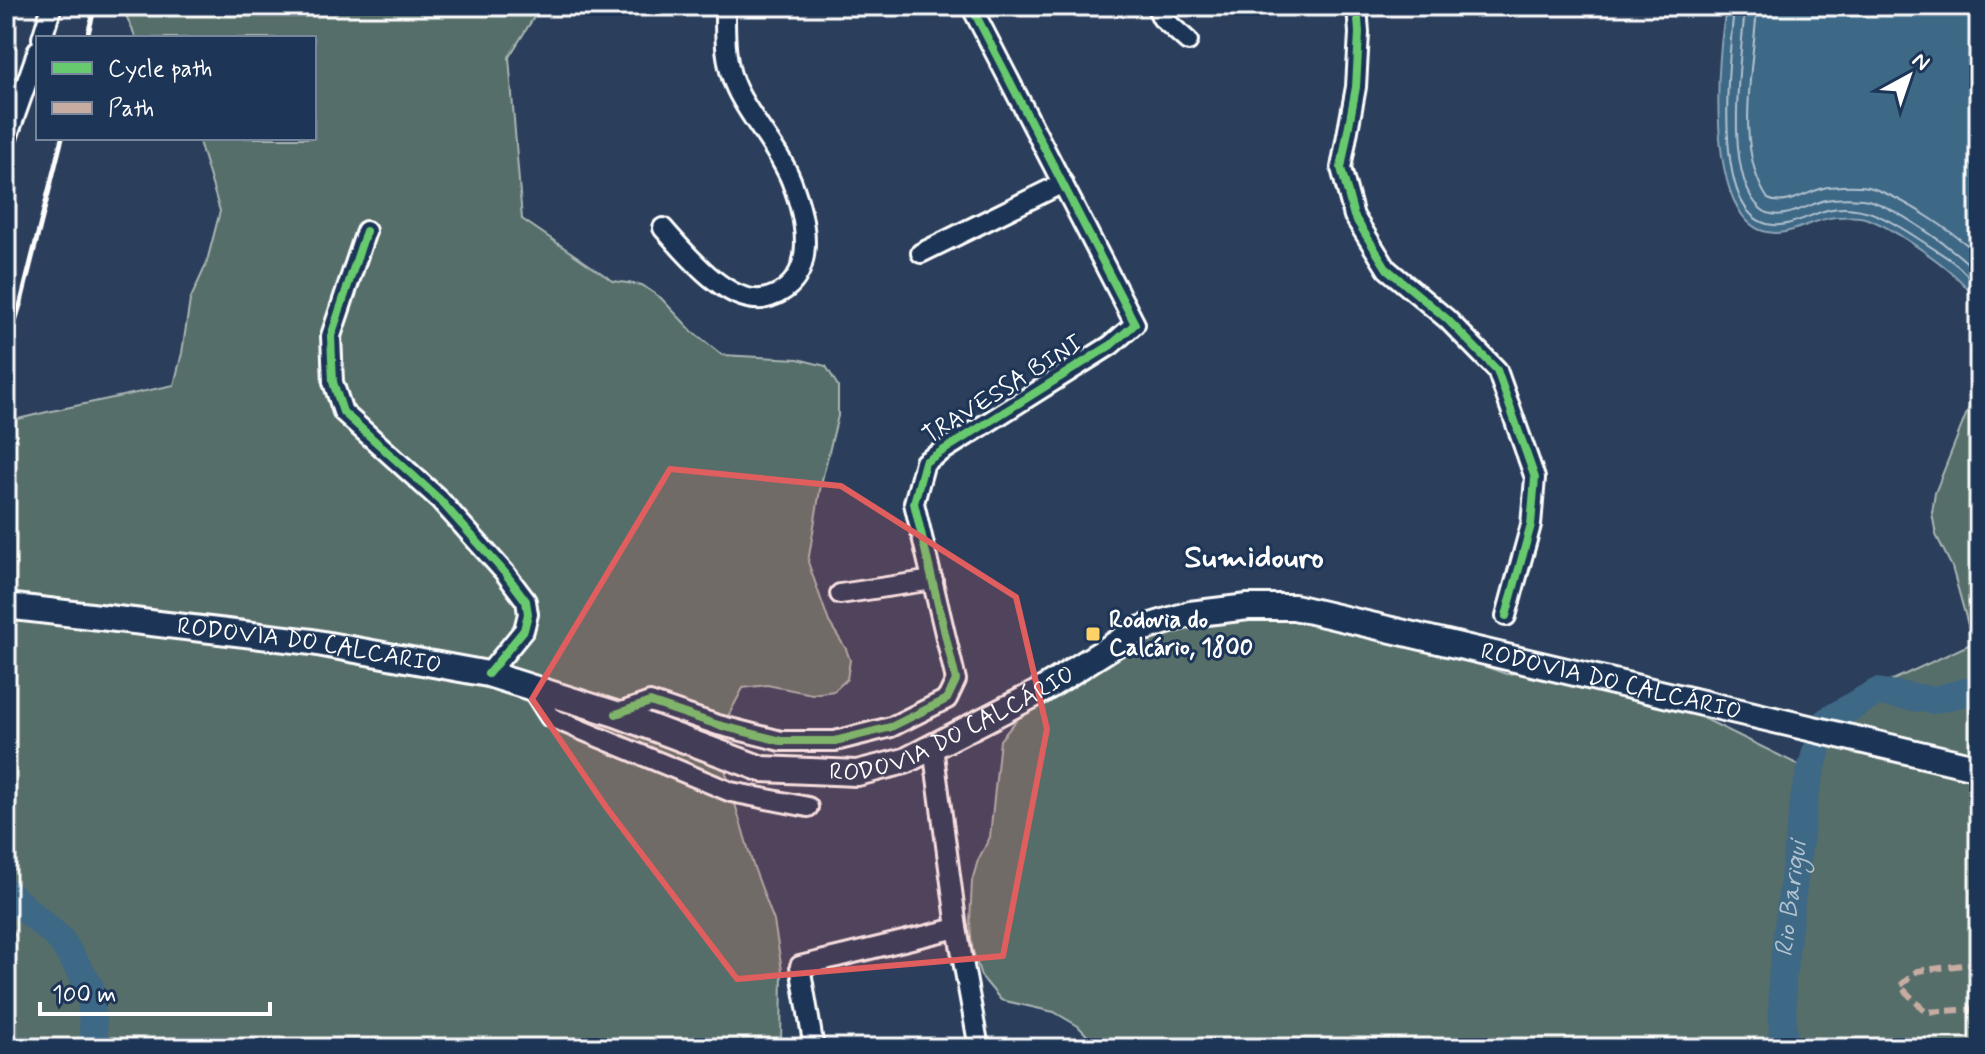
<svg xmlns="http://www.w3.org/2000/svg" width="1985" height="1054" viewBox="0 0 1985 1054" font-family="Mynerve,sans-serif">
<rect width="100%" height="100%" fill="#2b3e5b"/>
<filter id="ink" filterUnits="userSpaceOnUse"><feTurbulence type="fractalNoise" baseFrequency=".0125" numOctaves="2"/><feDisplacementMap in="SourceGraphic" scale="16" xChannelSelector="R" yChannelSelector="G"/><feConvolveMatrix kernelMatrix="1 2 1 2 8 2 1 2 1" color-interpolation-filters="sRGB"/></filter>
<g filter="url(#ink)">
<!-- green -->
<g fill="#566e6a" stroke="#aab6b4" stroke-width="2">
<path d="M 122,6 L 541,6 L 509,57 L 522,219 L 613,281 L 642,285 L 661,298 L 692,331 L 722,355 L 798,359 L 826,366 L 838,386 L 838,416 L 821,484 L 808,562 L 829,622 L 846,649 L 850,660 L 847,679 L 834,691 L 812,694 L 767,685 L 743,688 L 716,739 L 753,865 L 774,921 L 782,970 L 781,1048 L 6,1048 L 6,956 L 14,934 L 6,920 L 6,426 L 14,420 L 47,412 L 174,385 L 182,353 L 190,300 L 206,265 L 220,211 L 198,138 L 314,138 L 314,38 L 136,38 Z"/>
<path d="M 1979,382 L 1979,1048 L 1099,1048 L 1078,1026 L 1054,1012 L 1001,1000 L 981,976 L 972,948 L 970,921 L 972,881 L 978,860 L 990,837 L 1000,740 L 1031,703 L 1154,631 L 1271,613 L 1462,658 L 1506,674 L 1540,671 L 1693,713 L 1809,770 L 1873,689 L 1973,643 L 1952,567 L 1936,535 L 1932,513 L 1935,493 Z"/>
</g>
<!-- water -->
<path fill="#3e6786" stroke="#8ba4b6" stroke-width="2" d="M 1727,6 L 1979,6 L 1979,339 C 1978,324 1976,304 1969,291 C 1957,271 1883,220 1860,217 C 1853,216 1843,217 1836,217 C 1810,219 1786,241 1760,230 C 1706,207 1716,53 1727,6 Z"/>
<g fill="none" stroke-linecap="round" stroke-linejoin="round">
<!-- shore -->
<g stroke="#b2c2cf" stroke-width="2">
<path d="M 1734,6 C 1731,48 1705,231 1780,225 C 1796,224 1812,214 1827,210 C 1866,201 1897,225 1928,245 C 1947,257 1972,272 1979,296"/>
<path d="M 1745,6 C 1742,54 1721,174 1761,209 C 1778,224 1808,205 1825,200 C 1836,198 1851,198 1862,199 C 1888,201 1963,254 1979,275"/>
<path d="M 1757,6 C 1754,65 1733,146 1768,199 C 1786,208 1809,190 1828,187 C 1841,186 1860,184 1872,188 C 1907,200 1952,231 1979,255"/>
</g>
<!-- river -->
<g stroke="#3e6786" stroke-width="28">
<path d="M 1827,721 L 1877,692 L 1933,700 L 1979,689"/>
<path d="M 6,892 L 61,940 L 90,987 L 95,1048"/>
<path id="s1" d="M 1780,1048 L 1783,1034 L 1782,979 L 1789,918 L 1805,794 L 1816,752"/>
</g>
<!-- minor casing -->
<g stroke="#fff" stroke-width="24">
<g id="minor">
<path d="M 1156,6 L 1162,18 L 1188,41"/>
<path d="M 1357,6 L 1359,33 L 1356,87 L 1341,168 L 1354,216 L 1387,269 L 1447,319 L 1497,370 L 1535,478 L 1531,525 L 1506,616"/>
<path d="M 42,38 L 52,6"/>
<path d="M 6,141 L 38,50"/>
<path d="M 663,228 C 686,254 732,311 770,297 C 820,280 806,218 791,180 C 778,148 752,121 737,90 C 724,64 725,34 725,6"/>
<path d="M 366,231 L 331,336 L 333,382 L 343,412 L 439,499 L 505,573 L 526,601 L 528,614 L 524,630 L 488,674"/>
<path d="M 921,253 L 1063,183"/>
<path d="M 840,594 L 933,580"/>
<path d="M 531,687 L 550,717 L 731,792 L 808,807"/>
<path d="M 616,714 L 650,702 L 718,725 L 781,741 L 835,741 L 891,727 L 947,699 L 956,680 L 914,503 L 925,462 L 1111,345 L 1135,324 L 971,6"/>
<path d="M 933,747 L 957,928 L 979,1048"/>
<path d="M 814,1048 L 800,966 L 957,928"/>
</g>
</g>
<!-- major casing -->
<g stroke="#fff" stroke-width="30">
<g id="major">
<path id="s2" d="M 6,606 L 312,642 L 488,674 L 616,714 L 762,769 L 857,773 L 905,761 L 1041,691 L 1138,630 L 1190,614 L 1248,607 L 1294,607 L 1979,768"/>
</g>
</g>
<!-- minor -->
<use href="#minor" stroke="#1d3557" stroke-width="18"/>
<!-- major -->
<use href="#major" stroke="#1d3557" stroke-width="24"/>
<!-- rail -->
<g stroke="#fff" stroke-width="5">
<path d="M 87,38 L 95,6"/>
<path d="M 6,350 L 21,302 L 62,138"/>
</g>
<!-- quiet -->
<path stroke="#c7aca2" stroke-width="6" stroke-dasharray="12 6" stroke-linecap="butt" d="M 1979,963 L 1917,971 L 1900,986 L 1926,1012 L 1979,1009"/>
<!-- cycleway casing -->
<g stroke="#1d3557" stroke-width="13">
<g id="cycleway">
<path d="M 1357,6 L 1359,33 L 1356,87 L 1341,168 L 1354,216 L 1387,269 L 1447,319 L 1497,370 L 1535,478 L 1531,525 L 1506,616"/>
<path d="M 366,231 L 331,336 L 333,382 L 343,412 L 439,499 L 505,573 L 526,601 L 528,614 L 524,630 L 488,674"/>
<path d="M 616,714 L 650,702 L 718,725 L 781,741 L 835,741 L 891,727 L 947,699 L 956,680 L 914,503 L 925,462 L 1111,345 L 1135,324 L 971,6"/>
</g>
</g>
<!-- cycleway -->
<use href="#cycleway" stroke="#67ca6e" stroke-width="8"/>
</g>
</g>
<!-- marked area -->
<path fill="#e05e5e" fill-opacity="0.2" stroke="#e05e5e" stroke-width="6" stroke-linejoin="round" d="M 670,469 L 841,486 L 1016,597 L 1047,729 L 1003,956 L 737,979 L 606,807 L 532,699 Z"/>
<!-- markers -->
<rect fill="#ffd166" stroke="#1d3557" stroke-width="3" x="1085" y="626" width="16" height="16" rx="4"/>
<g text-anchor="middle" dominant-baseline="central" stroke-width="6" stroke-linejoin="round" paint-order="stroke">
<!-- street labels -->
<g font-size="24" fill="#fff" stroke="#1d3557">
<text transform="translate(1003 390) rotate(-32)">TRAVESSA BINI</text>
<text stroke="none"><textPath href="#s2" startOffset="306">RODOVIA DO CALCÁRIO</textPath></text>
<text stroke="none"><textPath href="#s2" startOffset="1674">RODOVIA DO CALCÁRIO</textPath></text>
<text stroke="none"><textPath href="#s2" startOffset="978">RODOVIA DO CALCÁRIO</textPath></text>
</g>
<!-- poi labels -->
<g font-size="24" font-weight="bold" fill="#fff" stroke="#1d3557" text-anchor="start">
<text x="1109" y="620">Rodovia do<tspan x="1109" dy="28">Calcário, 1800</tspan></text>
</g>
<!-- water labels -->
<g font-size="26" font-style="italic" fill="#b2c2cf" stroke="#1d3557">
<text stroke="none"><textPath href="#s1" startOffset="150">Rio Barigui</textPath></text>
</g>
<!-- district labels -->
<g font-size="32" font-weight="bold" fill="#fff" stroke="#1d3557">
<text x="1254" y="558">Sumidouro</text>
</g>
</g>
<!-- margin -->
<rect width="1985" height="1054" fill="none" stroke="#1d3557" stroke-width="32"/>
<rect x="16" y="16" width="1953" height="1022" fill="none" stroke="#fff" stroke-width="3" filter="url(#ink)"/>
<!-- legend -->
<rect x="36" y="36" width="280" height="104" fill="#1d3557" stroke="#77869a" stroke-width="2"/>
<rect x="52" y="62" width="40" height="12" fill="#67ca6e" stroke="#77869a" stroke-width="2"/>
<text x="108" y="76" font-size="24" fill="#ffffff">Cycle path</text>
<rect x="52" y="102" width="40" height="12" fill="#c7aca2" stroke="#77869a" stroke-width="2"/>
<text x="108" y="116" font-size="24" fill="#ffffff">Path</text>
<!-- north arrow -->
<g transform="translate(1909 76) rotate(40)" stroke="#1d3557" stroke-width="6" paint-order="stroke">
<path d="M0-6L14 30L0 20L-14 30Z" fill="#ffffff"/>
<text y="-12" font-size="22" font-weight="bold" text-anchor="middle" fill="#ffffff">N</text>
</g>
<!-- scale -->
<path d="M40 1002v12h230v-12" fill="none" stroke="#ffffff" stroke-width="4"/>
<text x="52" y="1002" font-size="24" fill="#ffffff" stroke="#1d3557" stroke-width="6" paint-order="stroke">100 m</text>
</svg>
